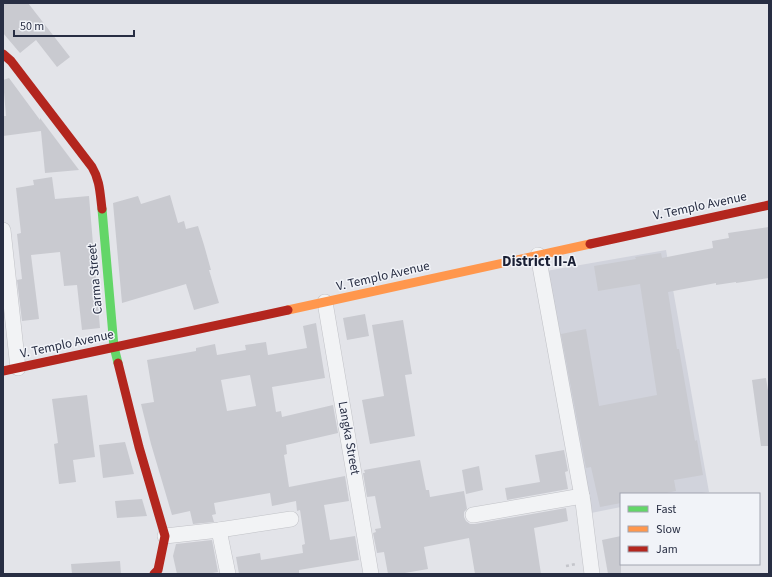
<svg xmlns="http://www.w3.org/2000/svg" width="772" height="577" viewBox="0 0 772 577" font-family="'Source Sans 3',sans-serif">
<rect width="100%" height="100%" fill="#e3e4e9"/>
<!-- built -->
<path fill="#d1d3dc" d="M 666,250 L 709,492 L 695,494 L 621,494 L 621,507 L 591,513 L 546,271 Z"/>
<!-- building -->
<g fill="#c9cad0" fill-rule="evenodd">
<path d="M 3,3 L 28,3 L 70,57 L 57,67 L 36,40 L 20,53 L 3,33 Z"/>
<path d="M 9,78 L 40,120 L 40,118 L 79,170 L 45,173 L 41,131 L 3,136 L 3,116 L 6,116 L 3,80 Z"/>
<path d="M 52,177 L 55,199 L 89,196 L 100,328 L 82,330 L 77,285 L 64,286 L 60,252 L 31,255 L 39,319 L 22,321 L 17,280 L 22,279 L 17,234 L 21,233 L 16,188 L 34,185 L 33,180 Z"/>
<path d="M 170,195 L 178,223 L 184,221 L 186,229 L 198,226 L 204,245 L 211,270 L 209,270 L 219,303 L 194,310 L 186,284 L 122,303 L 113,203 L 138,196 L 141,204 Z"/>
<path d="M 769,227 L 769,278 L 736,283 L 736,282 L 716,285 L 716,283 L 668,292 L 677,349 L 679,349 L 695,441 L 697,440 L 703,475 L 674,480 L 676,491 L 662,494 L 621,494 L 621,503 L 600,507 L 591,467 L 586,468 L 561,334 L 586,329 L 599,406 L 657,395 L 640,284 L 598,291 L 594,266 L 636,259 L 635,257 L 661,253 L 662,258 L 713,248 L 712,241 L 729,238 L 728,233 Z"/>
<path d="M 365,314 L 369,336 L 347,340 L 343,318 Z"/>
<path d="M 403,320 L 412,374 L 405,375 L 415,436 L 370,444 L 362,400 L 384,396 L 372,325 Z"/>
<path d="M 316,323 L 325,378 L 272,387 L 276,412 L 281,411 L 282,417 L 333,405 L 338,433 L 286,445 L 287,454 L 284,455 L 289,487 L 345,476 L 349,501 L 324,505 L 330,540 L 355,536 L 359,560 L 299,570 L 299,574 L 239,574 L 236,557 L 260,553 L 261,560 L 303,553 L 302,545 L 305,544 L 300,510 L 297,511 L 296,501 L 272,506 L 270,493 L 214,503 L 216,514 L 212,515 L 214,522 L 193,524 L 190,511 L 172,515 L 151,444 L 141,404 L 154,402 L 147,360 L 196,351 L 196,348 L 215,344 L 217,355 L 246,350 L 245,345 L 266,342 L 268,355 L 307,348 L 303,326 ZM 250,375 L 256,406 L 227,411 L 221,380 Z"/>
<path d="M 766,378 L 769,397 L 769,446 L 761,446 L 752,380 Z"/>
<path d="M 87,395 L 95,457 L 73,460 L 76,482 L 59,484 L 54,444 L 58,443 L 52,399 Z"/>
<path d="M 125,442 L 134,474 L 103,478 L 99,445 Z"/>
<path d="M 564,450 L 568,471 L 565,472 L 568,489 L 507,500 L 505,488 L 540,482 L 535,455 Z"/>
<path d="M 420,460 L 426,490 L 429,490 L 430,497 L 464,491 L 467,509 L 464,512 L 464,517 L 466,521 L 470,524 L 475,524 L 566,508 L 568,521 L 534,528 L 541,574 L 475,574 L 469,538 L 424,547 L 428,569 L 399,574 L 388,574 L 384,552 L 377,553 L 373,533 L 376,532 L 375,529 L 381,528 L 375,496 L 367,497 L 363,473 L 365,473 L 364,470 Z"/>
<path d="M 479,466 L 483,490 L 466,494 L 462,470 Z"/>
<path d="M 142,499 L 147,516 L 117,518 L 115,501 Z"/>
<path d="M 621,536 L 621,574 L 608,574 L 602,540 Z"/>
<path d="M 212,540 L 218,572 L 207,574 L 177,574 L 173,556 L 176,544 Z"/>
<path d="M 120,561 L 121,574 L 72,574 L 71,564 Z"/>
</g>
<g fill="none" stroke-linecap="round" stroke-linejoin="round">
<!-- street casing -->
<g stroke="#c1c2c7" stroke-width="16">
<g id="street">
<path d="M 3,230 L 18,368"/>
<path d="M 538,255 L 583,502 L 592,574"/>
<path d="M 325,302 L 371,574"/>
<path d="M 473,515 L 582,496"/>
<path d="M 219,530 L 228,574"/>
<path d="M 165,536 L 219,530 L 291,519"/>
</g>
</g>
<!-- path -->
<path stroke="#c4c5cb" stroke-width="2.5" stroke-dasharray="3 3" stroke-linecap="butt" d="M 566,566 L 576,564"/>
<!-- street -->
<use href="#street" stroke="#f2f3f5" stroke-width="15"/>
<!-- fast -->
<path stroke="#63d668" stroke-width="9" d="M 102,209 L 114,347 L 118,363"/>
<!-- slow -->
<path stroke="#ff974d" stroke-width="9" d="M 288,310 L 590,244"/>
<!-- jam -->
<g stroke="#b3261e" stroke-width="9">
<path d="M 3,54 L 11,61 L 92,167 C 100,180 100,194 102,209"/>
<path d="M 590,244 L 769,205"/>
<path d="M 118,363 L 139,447 L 165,536 L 158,570 L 154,574"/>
<path d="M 3,371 L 288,310"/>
</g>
</g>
<g text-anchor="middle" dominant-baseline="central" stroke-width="3" stroke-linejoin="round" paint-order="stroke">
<!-- street labels -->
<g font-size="13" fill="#282e43" stroke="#f1f3f8">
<text transform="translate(700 206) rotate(-12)">V. Templo Avenue</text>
<text transform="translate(383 276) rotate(-13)">V. Templo Avenue</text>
<text transform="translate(95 279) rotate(-95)">Carma Street</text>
<text transform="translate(67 344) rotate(-12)">V. Templo Avenue</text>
<text transform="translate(349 438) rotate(80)">Langka Street</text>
</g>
<!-- quarter labels -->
<g font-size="15" font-weight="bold" fill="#1a1f34" stroke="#f1f3f8">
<text x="539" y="261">District II-A</text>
</g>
</g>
<!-- border -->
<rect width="772" height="577" fill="none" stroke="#282e43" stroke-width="8"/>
<!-- legend -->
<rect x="620" y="493" width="140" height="72" fill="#f1f3f8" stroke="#a1a4b0"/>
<rect x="628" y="506" width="20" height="6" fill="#63d668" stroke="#a1a4b0"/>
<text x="656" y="513" font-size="12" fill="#282e43">Fast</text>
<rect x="628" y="526" width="20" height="6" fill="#ff974d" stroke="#a1a4b0"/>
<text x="656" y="533" font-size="12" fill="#282e43">Slow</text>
<rect x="628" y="546" width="20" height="6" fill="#b3261e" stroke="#a1a4b0"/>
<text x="656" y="553" font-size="12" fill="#282e43">Jam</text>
<!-- scale -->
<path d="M14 30v6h120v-6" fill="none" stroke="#282e43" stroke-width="2"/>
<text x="20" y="30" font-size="12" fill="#282e43" stroke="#f1f3f8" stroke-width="3" paint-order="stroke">50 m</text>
</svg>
